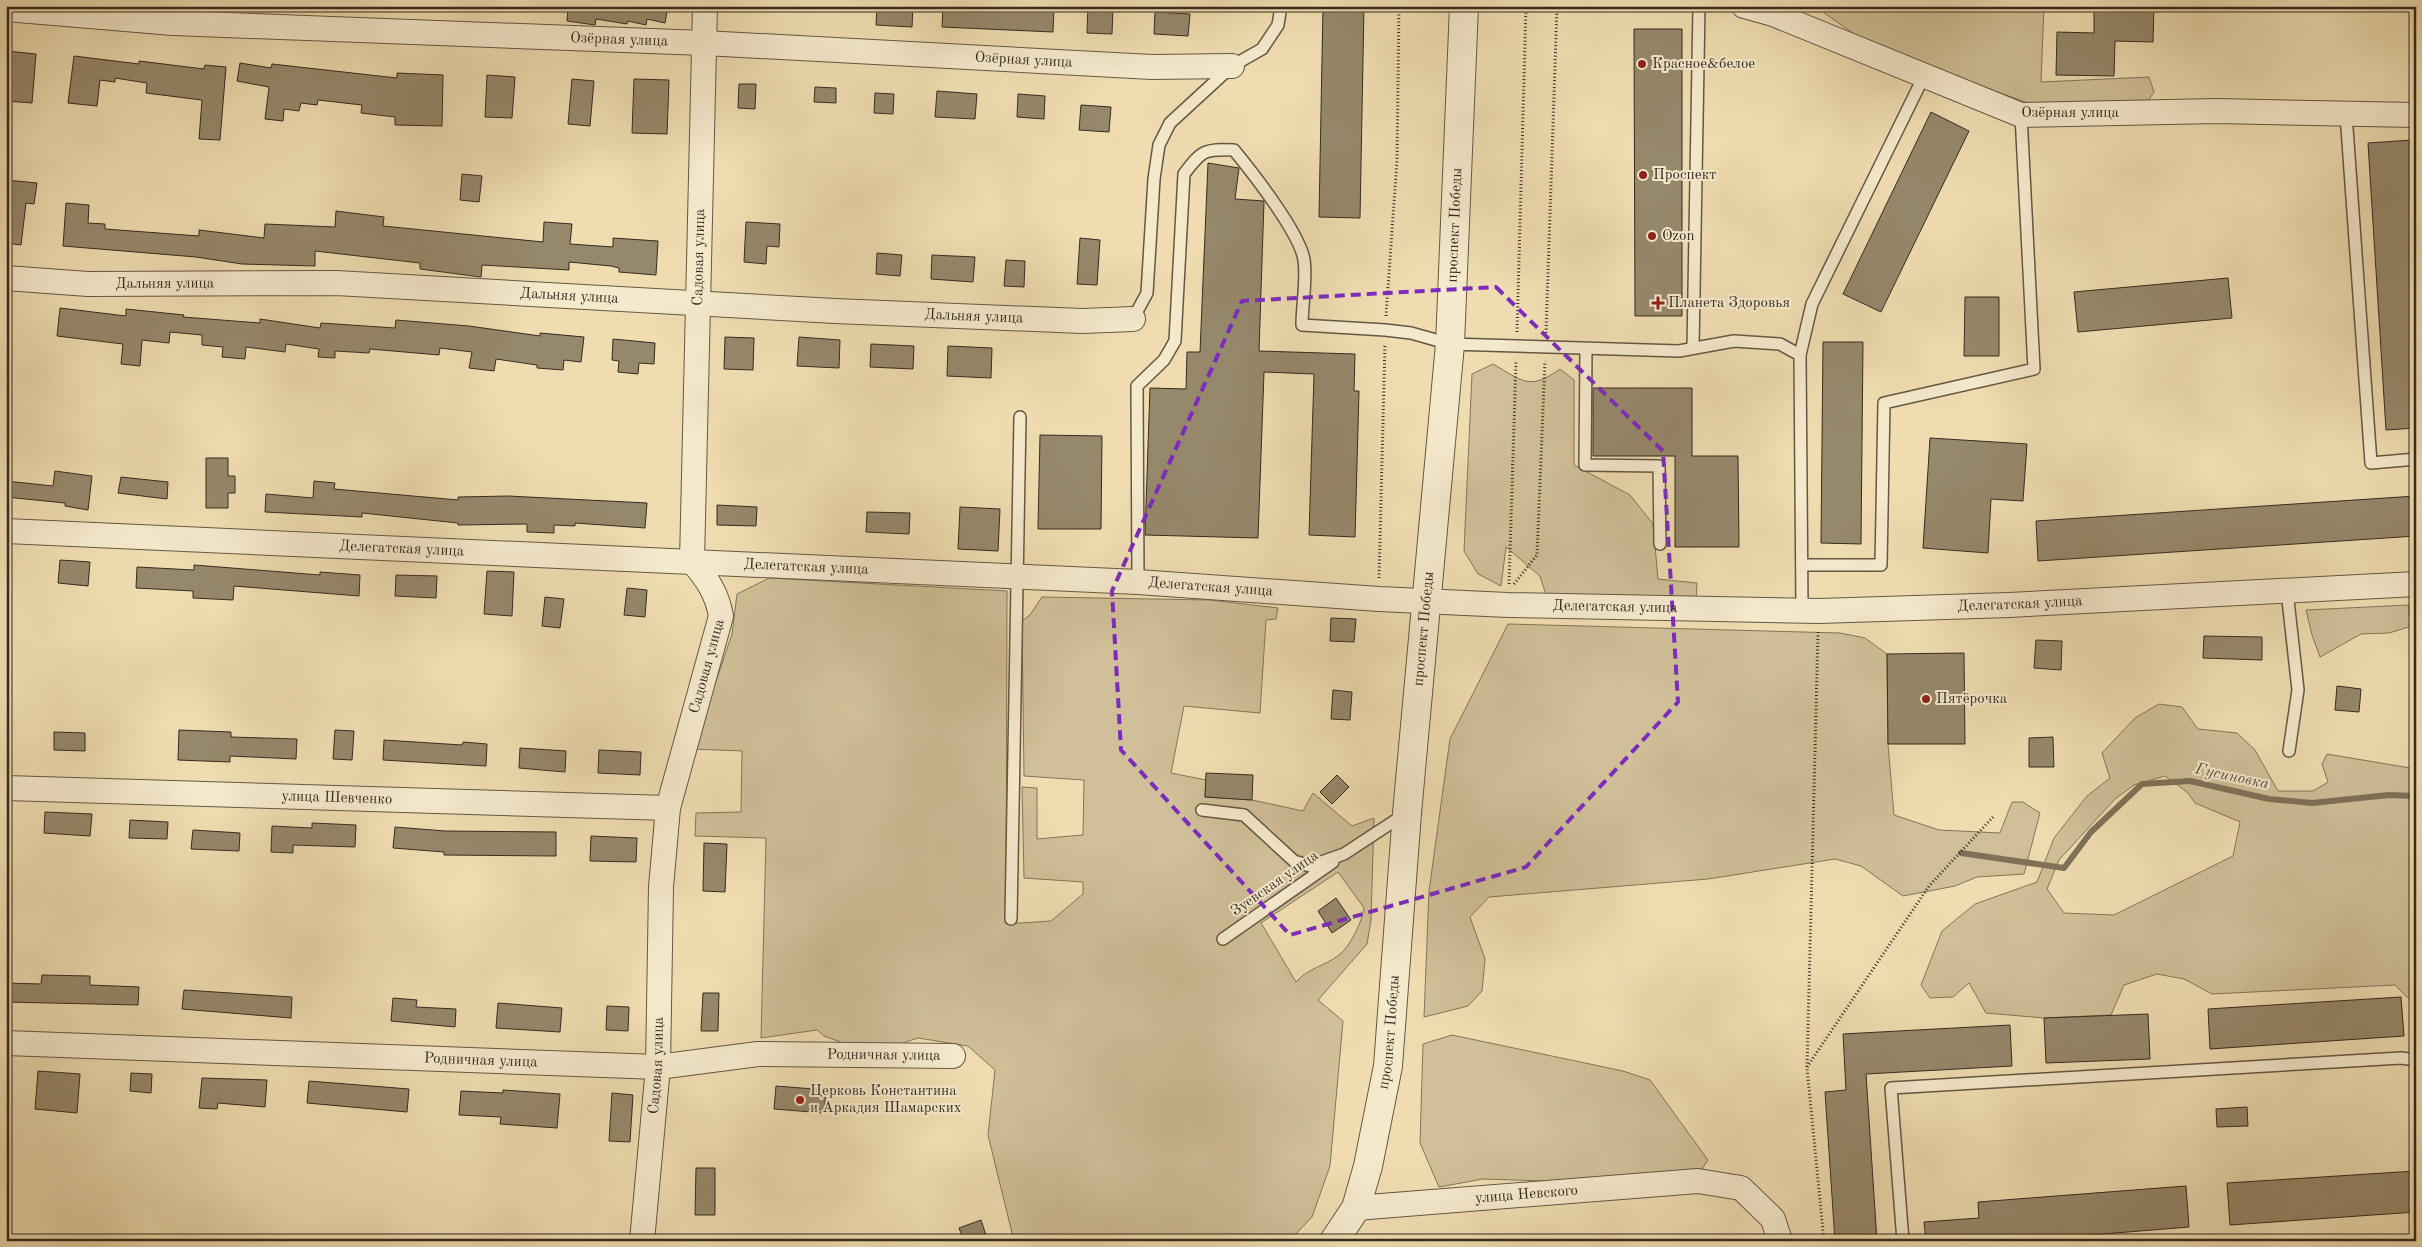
<svg xmlns="http://www.w3.org/2000/svg" width="2422" height="1247" viewBox="0 0 2422 1247" font-family="'Old Standard TT',serif">
<rect width="100%" height="100%" fill="#efddb1"/>
<filter id="stains"><feTurbulence type="fractalNoise" baseFrequency=".004" numOctaves="4"/><feColorMatrix values="0 0 0 0 .2 0 0 0 0 .09 0 0 0 0 .02 0 0 0 .5 -.17"/></filter>
<radialGradient id="worn" r=".72"><stop offset=".6" stop-color="#630" stop-opacity="0"/><stop offset="1" stop-color="#630" stop-opacity=".3"/></radialGradient>
<!-- green -->
<g fill="#d0bf98" stroke="#83755c" fill-rule="evenodd">
<path d="M 1814,6 L 2044,6 L 2041,82 L 2149,77 L 2154,92 L 2146,104 L 2028,103 L 1873,47 Z"/>
<path d="M 1493,364 C 1523,381 1529,391 1560,369 L 1574,380 L 1574,465 L 1630,495 L 1653,524 L 1658,579 L 1697,583 L 1696,600 L 1546,595 L 1540,576 L 1506,547 L 1501,586 L 1478,574 L 1464,551 L 1472,374 Z"/>
<path d="M 769,578 L 1007,591 L 1006,924 L 1051,921 L 1083,894 L 1083,882 L 1024,878 L 1022,787 L 1037,788 L 1037,839 L 1083,835 L 1084,780 L 1024,776 L 1022,621 L 1030,615 L 1042,597 L 1210,600 L 1278,608 L 1276,619 L 1266,620 L 1260,713 L 1184,706 L 1171,773 L 1206,780 L 1205,797 L 1252,800 L 1303,811 L 1313,793 L 1352,826 L 1374,818 L 1371,920 L 1367,944 L 1318,1000 L 1343,1021 L 1330,1166 L 1312,1217 L 1289,1241 L 1014,1241 L 988,1135 L 995,1070 L 968,1046 L 918,1038 L 887,1048 L 854,1047 L 824,1036 L 817,1030 L 761,1038 L 766,838 L 695,836 L 696,813 L 741,812 L 742,751 L 693,749 L 732,634 L 737,594 ZM 1338,872 L 1364,908 C 1363,920 1349,948 1339,955 C 1325,966 1308,968 1296,982 L 1261,923 Z"/>
<path d="M 2408,605 L 2412,626 L 2389,633 L 2361,634 L 2320,657 L 2312,635 L 2306,610 Z"/>
<path d="M 1508,624 L 1840,633 L 1865,638 L 1887,654 L 1888,744 L 1894,815 L 1939,830 L 2000,833 L 2012,802 L 2023,802 L 2040,813 L 2024,874 L 1977,877 L 1955,886 L 1903,896 L 1861,866 L 1835,859 L 1708,879 L 1489,897 L 1470,917 L 1485,959 L 1482,991 L 1468,1006 L 1424,1017 L 1429,891 L 1450,739 Z"/>
<path d="M 2159,704 L 2182,707 L 2198,729 L 2237,733 L 2255,750 L 2278,791 L 2313,791 L 2328,782 L 2322,764 L 2327,754 L 2416,769 L 2416,1006 L 2395,985 L 2212,994 L 2184,979 L 2157,974 L 2124,985 L 2111,1015 L 2044,1018 L 1986,1013 L 1969,983 L 1953,997 L 1930,998 L 1921,985 L 1942,931 L 1975,904 L 2037,882 L 2054,838 L 2087,796 L 2110,778 L 2102,753 L 2135,718 ZM 2165,776 L 2187,792 L 2195,803 L 2240,822 L 2233,856 L 2114,915 L 2064,913 L 2047,889 L 2059,860 L 2115,799 L 2134,785 Z"/>
<path d="M 1452,1035 L 1623,1071 L 1650,1080 L 1708,1160 L 1702,1169 L 1575,1182 L 1483,1179 L 1439,1187 L 1420,1143 L 1423,1044 Z"/>
</g>
<g fill="none" stroke-linecap="round" stroke-linejoin="round">
<!-- stream -->
<path stroke="#7f7159" stroke-width="6" d="M 1961,853 L 2064,868 L 2091,832 L 2142,784 L 2190,781 L 2269,799 L 2312,803 L 2389,795 L 2416,796"/>
</g>
<!-- building -->
<g fill="#96886b" stroke="#362b1f">
<path d="M 568,6 L 668,6 L 665,23 L 647,19 L 646,25 L 628,21 L 627,24 L 596,19 L 595,25 L 567,21 Z"/>
<path d="M 877,6 L 913,6 L 912,27 L 876,25 Z"/>
<path d="M 943,6 L 1054,9 L 1053,32 L 942,27 Z"/>
<path d="M 1088,6 L 1113,6 L 1112,34 L 1087,33 Z"/>
<path d="M 1323,6 L 1364,6 L 1360,218 L 1319,217 Z"/>
<path d="M 2094,6 L 2154,6 L 2153,42 L 2115,41 L 2114,76 L 2056,75 L 2057,32 L 2094,33 Z"/>
<path d="M 1155,12 L 1190,14 L 1188,36 L 1154,34 Z"/>
<path d="M 1634,29 L 1682,29 L 1682,316 L 1635,316 Z"/>
<path d="M 6,51 L 36,54 L 32,103 L 6,101 Z"/>
<path d="M 74,56 L 139,64 L 139,61 L 204,69 L 205,65 L 226,67 L 220,140 L 199,139 L 202,100 L 146,93 L 147,83 L 115,78 L 115,82 L 100,80 L 97,106 L 68,103 Z"/>
<path d="M 240,63 L 271,68 L 272,64 L 397,78 L 397,73 L 443,75 L 442,126 L 395,125 L 395,117 L 361,113 L 362,105 L 318,100 L 317,105 L 301,103 L 299,111 L 284,109 L 283,121 L 265,119 L 269,87 L 237,81 Z"/>
<path d="M 487,75 L 515,77 L 512,118 L 485,117 Z"/>
<path d="M 572,79 L 594,81 L 590,126 L 568,124 Z"/>
<path d="M 634,79 L 669,80 L 667,134 L 632,133 Z"/>
<path d="M 739,84 L 756,84 L 755,109 L 738,108 Z"/>
<path d="M 815,87 L 836,88 L 836,103 L 814,102 Z"/>
<path d="M 937,91 L 977,94 L 975,119 L 935,117 Z"/>
<path d="M 875,93 L 894,94 L 893,114 L 874,113 Z"/>
<path d="M 1018,94 L 1045,96 L 1044,119 L 1017,117 Z"/>
<path d="M 1081,105 L 1111,107 L 1109,132 L 1079,130 Z"/>
<path d="M 1931,112 L 1969,131 L 1881,312 L 1843,294 Z"/>
<path d="M 2412,140 L 2416,200 L 2416,428 L 2386,430 L 2368,143 Z"/>
<path d="M 1208,163 L 1239,168 L 1235,199 L 1264,201 L 1259,351 L 1355,354 L 1354,391 L 1359,391 L 1355,537 L 1309,535 L 1314,374 L 1264,372 L 1258,538 L 1145,535 L 1150,388 L 1186,389 L 1187,352 L 1200,352 Z"/>
<path d="M 462,174 L 482,176 L 479,202 L 460,200 Z"/>
<path d="M 6,180 L 37,183 L 34,204 L 26,203 L 21,245 L 6,243 Z"/>
<path d="M 66,203 L 89,205 L 88,223 L 105,224 L 105,229 L 199,236 L 199,230 L 264,238 L 265,224 L 335,227 L 336,211 L 384,217 L 383,226 L 543,242 L 544,222 L 572,224 L 570,244 L 613,247 L 613,238 L 658,241 L 656,275 L 619,272 L 619,268 L 611,266 L 569,262 L 569,270 L 482,265 L 481,277 L 420,269 L 420,263 L 315,251 L 315,266 L 242,264 L 196,257 L 63,246 Z"/>
<path d="M 746,222 L 780,224 L 779,247 L 767,246 L 766,264 L 744,262 Z"/>
<path d="M 1080,238 L 1100,240 L 1097,285 L 1077,284 Z"/>
<path d="M 877,253 L 902,255 L 900,276 L 876,274 Z"/>
<path d="M 932,255 L 975,257 L 973,282 L 931,279 Z"/>
<path d="M 1006,260 L 1025,261 L 1024,287 L 1004,286 Z"/>
<path d="M 2228,278 L 2232,318 L 2078,332 L 2074,292 Z"/>
<path d="M 1965,297 L 1999,297 L 1999,356 L 1964,356 Z"/>
<path d="M 60,308 L 126,316 L 126,309 L 184,315 L 183,317 L 260,323 L 260,319 L 320,328 L 321,323 L 395,328 L 396,320 L 469,326 L 540,336 L 540,333 L 584,337 L 581,362 L 564,360 L 563,370 L 537,368 L 537,365 L 496,359 L 494,371 L 469,368 L 472,352 L 440,348 L 439,355 L 370,349 L 369,353 L 335,351 L 335,358 L 318,357 L 319,349 L 286,344 L 285,352 L 246,347 L 245,359 L 222,357 L 223,347 L 202,345 L 202,335 L 170,332 L 169,343 L 142,340 L 140,366 L 121,364 L 123,344 L 57,336 Z"/>
<path d="M 725,337 L 754,338 L 753,370 L 724,369 Z"/>
<path d="M 799,337 L 840,340 L 839,368 L 797,366 Z"/>
<path d="M 613,339 L 655,343 L 654,364 L 639,363 L 638,374 L 618,372 L 619,361 L 612,360 Z"/>
<path d="M 1823,342 L 1863,342 L 1861,544 L 1821,543 Z"/>
<path d="M 871,344 L 914,346 L 913,369 L 870,367 Z"/>
<path d="M 948,346 L 992,348 L 991,378 L 947,376 Z"/>
<path d="M 1593,388 L 1692,388 L 1692,456 L 1738,456 L 1739,547 L 1675,547 L 1675,456 L 1593,456 Z"/>
<path d="M 1040,435 L 1102,436 L 1101,529 L 1038,529 Z"/>
<path d="M 1930,438 L 2027,444 L 2023,501 L 1991,499 L 1988,553 L 1923,548 Z"/>
<path d="M 206,458 L 228,458 L 228,476 L 235,476 L 235,493 L 228,493 L 228,508 L 206,508 Z"/>
<path d="M 55,471 L 92,476 L 88,510 L 65,506 L 65,503 L 6,497 L 6,481 L 53,486 Z"/>
<path d="M 121,477 L 168,482 L 167,499 L 118,493 Z"/>
<path d="M 314,481 L 335,483 L 334,489 L 458,500 L 458,497 L 508,496 L 647,503 L 645,528 L 575,523 L 575,526 L 554,525 L 554,533 L 527,532 L 527,524 L 458,525 L 458,523 L 362,513 L 362,517 L 265,512 L 266,494 L 313,498 Z"/>
<path d="M 2416,496 L 2416,536 L 2038,561 L 2036,521 Z"/>
<path d="M 717,505 L 757,507 L 756,526 L 717,525 Z"/>
<path d="M 960,507 L 1000,509 L 998,551 L 958,549 Z"/>
<path d="M 867,512 L 910,513 L 909,534 L 866,532 Z"/>
<path d="M 60,560 L 90,562 L 88,586 L 58,583 Z"/>
<path d="M 194,565 L 320,575 L 320,572 L 360,575 L 359,596 L 234,586 L 233,600 L 193,598 L 193,591 L 136,588 L 137,567 L 194,570 Z"/>
<path d="M 487,571 L 514,572 L 512,616 L 484,614 Z"/>
<path d="M 396,575 L 437,576 L 436,598 L 395,596 Z"/>
<path d="M 627,588 L 647,590 L 645,617 L 624,615 Z"/>
<path d="M 545,597 L 564,599 L 560,628 L 542,626 Z"/>
<path d="M 1331,618 L 1356,619 L 1354,642 L 1330,641 Z"/>
<path d="M 2204,636 L 2262,637 L 2262,660 L 2203,658 Z"/>
<path d="M 2036,640 L 2062,641 L 2061,670 L 2034,668 Z"/>
<path d="M 1964,653 L 1965,744 L 1888,744 L 1887,654 Z"/>
<path d="M 2337,686 L 2361,689 L 2359,712 L 2335,710 Z"/>
<path d="M 1333,690 L 1352,692 L 1350,720 L 1331,719 Z"/>
<path d="M 179,730 L 231,732 L 231,737 L 297,739 L 296,759 L 230,756 L 230,762 L 178,760 Z"/>
<path d="M 335,730 L 354,731 L 352,760 L 333,759 Z"/>
<path d="M 54,732 L 85,733 L 85,751 L 54,750 Z"/>
<path d="M 2053,737 L 2054,767 L 2029,767 L 2029,738 Z"/>
<path d="M 384,740 L 462,745 L 463,742 L 487,744 L 486,766 L 383,760 Z"/>
<path d="M 520,748 L 566,751 L 565,772 L 519,768 Z"/>
<path d="M 599,750 L 641,752 L 640,775 L 598,773 Z"/>
<path d="M 1206,773 L 1253,775 L 1252,800 L 1205,797 Z"/>
<path d="M 1337,775 L 1349,787 L 1332,804 L 1320,792 Z"/>
<path d="M 45,812 L 92,814 L 90,836 L 44,833 Z"/>
<path d="M 130,820 L 168,822 L 167,839 L 129,838 Z"/>
<path d="M 312,823 L 356,825 L 355,847 L 293,845 L 293,853 L 271,852 L 272,826 L 312,828 Z"/>
<path d="M 395,827 L 445,831 L 556,832 L 556,856 L 444,855 L 444,852 L 393,848 Z"/>
<path d="M 193,830 L 240,833 L 239,851 L 191,849 Z"/>
<path d="M 591,836 L 637,838 L 636,862 L 590,861 Z"/>
<path d="M 704,843 L 727,844 L 725,892 L 703,891 Z"/>
<path d="M 1336,898 L 1351,920 L 1332,933 L 1318,911 Z"/>
<path d="M 42,975 L 90,976 L 90,985 L 139,987 L 138,1005 L 6,1002 L 6,983 L 41,984 Z"/>
<path d="M 184,990 L 292,997 L 291,1018 L 182,1009 Z"/>
<path d="M 703,993 L 719,993 L 718,1031 L 701,1031 Z"/>
<path d="M 2401,997 L 2404,1036 L 2210,1049 L 2208,1009 Z"/>
<path d="M 393,998 L 417,1000 L 416,1007 L 456,1009 L 455,1027 L 391,1021 Z"/>
<path d="M 498,1003 L 562,1008 L 560,1032 L 496,1028 Z"/>
<path d="M 607,1006 L 629,1007 L 628,1031 L 606,1030 Z"/>
<path d="M 2148,1014 L 2150,1059 L 2046,1063 L 2044,1018 Z"/>
<path d="M 2010,1025 L 2012,1066 L 1866,1074 L 1877,1241 L 1835,1241 L 1825,1092 L 1846,1090 L 1843,1034 Z"/>
<path d="M 38,1071 L 80,1074 L 77,1113 L 35,1109 Z"/>
<path d="M 131,1073 L 152,1074 L 151,1093 L 130,1091 Z"/>
<path d="M 202,1078 L 267,1080 L 265,1107 L 218,1103 L 217,1109 L 199,1108 Z"/>
<path d="M 309,1081 L 409,1089 L 407,1112 L 307,1103 Z"/>
<path d="M 776,1086 L 826,1090 L 824,1113 L 774,1109 Z"/>
<path d="M 503,1090 L 560,1094 L 557,1128 L 500,1124 L 501,1117 L 459,1115 L 461,1091 L 503,1093 Z"/>
<path d="M 612,1093 L 633,1095 L 630,1142 L 609,1141 Z"/>
<path d="M 2247,1107 L 2248,1126 L 2217,1127 L 2216,1109 Z"/>
<path d="M 696,1168 L 715,1168 L 715,1215 L 695,1215 Z"/>
<path d="M 2416,1171 L 2416,1212 L 2230,1225 L 2227,1183 Z"/>
<path d="M 2186,1186 L 2189,1227 L 2017,1241 L 1981,1241 L 1980,1237 L 1926,1241 L 1924,1222 L 1979,1218 L 1978,1202 Z"/>
<path d="M 981,1220 L 988,1241 L 964,1241 L 959,1228 Z"/>
</g>
<g fill="none" stroke-linecap="round" stroke-linejoin="round">
<!-- service casing -->
<g stroke="#645844" stroke-width="14">
<g id="service">
<path d="M 2346,114 L 2371,463 L 2416,459"/>
<path d="M 1133,319 L 1147,293 L 1154,179 L 1159,145 L 1170,123 L 1232,66 L 1262,49 L 1278,25 L 1281,6"/>
<path d="M 1693,348 L 1699,6"/>
<path d="M 1586,349 L 1585,465 L 1659,466 L 1660,544"/>
<path d="M 1800,355 L 1812,304 L 1924,76"/>
<path d="M 1802,565 L 1881,565 L 1884,403 L 2034,369 L 2021,115"/>
<path d="M 1138,582 L 1137,386 L 1164,360 L 1175,341 L 1184,174 C 1202,150 1204,149 1234,150 C 1252,172 1300,233 1304,260 C 1307,278 1302,306 1302,325 L 1385,330 L 1411,333 L 1450,344 L 1679,351 L 1734,341 L 1780,344 L 1800,355 L 1802,611"/>
<path d="M 2287,591 L 2298,690 L 2289,751"/>
<path d="M 1202,810 L 1244,815 L 1294,861 L 1310,866 L 1344,854 L 1405,814"/>
<path d="M 1011,919 L 1020,417"/>
<path d="M 1223,939 L 1333,862"/>
<path d="M 1903,1241 L 1891,1088 L 2401,1058 L 2416,1060"/>
</g>
</g>
<!-- minor casing -->
<g stroke="#645844" stroke-width="26">
<g id="minor">
<path d="M 1744,6 L 1773,14 L 2021,115 L 2217,111 L 2416,115"/>
<path id="s1" d="M 6,9 L 173,23 L 704,43 L 1152,67 L 1232,66"/>
<path id="s2" d="M 6,278 L 88,284 L 336,283 L 835,311 L 1082,321 L 1133,319"/>
<path id="s3" d="M 6,531 L 1138,582 L 1379,599 L 1508,605 L 1819,611 L 2009,605 L 2416,584"/>
<path id="s4" d="M 6,788 L 668,808"/>
<path id="s5" d="M 6,1043 L 658,1067 L 758,1054 L 953,1056"/>
<path id="s6" d="M 1356,1208 L 1698,1181 L 1741,1188 L 1773,1219 L 1780,1241"/>
<path id="s7" d="M 642,1241 L 658,1067 L 661,887 L 668,808 L 721,616 C 717,593 707,579 692,561 L 705,6"/>
</g>
</g>
<!-- tertiary casing -->
<g stroke="#645844" stroke-width="30">
<g id="tertiary">
<path id="s8" d="M 1334,1241 L 1356,1208 L 1368,1166 L 1388,1066 L 1407,813 L 1450,344 L 1464,6"/>
</g>
</g>
<!-- path -->
<g stroke="#362b1f" stroke-width="3" stroke-dasharray="1 2.5" stroke-linecap="butt">
<path d="M 1386,316 L 1397,160 L 1399,6"/>
<path d="M 1517,332 L 1526,6"/>
<path d="M 1546,333 L 1557,6"/>
<path d="M 1379,578 L 1385,344"/>
<path d="M 1509,584 L 1516,361"/>
<path d="M 1514,584 L 1537,555 L 1545,361"/>
<path d="M 1818,632 L 1807,1068 L 1824,1241"/>
<path d="M 1807,1067 L 1929,886 L 1993,817"/>
</g>
<!-- service -->
<use href="#service" stroke="#f5e9cc" stroke-width="11"/>
<!-- minor -->
<use href="#minor" stroke="#f5e9cc" stroke-width="24"/>
<!-- tertiary -->
<use href="#tertiary" stroke="#f5e9cc" stroke-width="28"/>
</g>
<!-- marked area -->
<path fill="none" stroke="#7b2cbf" stroke-width="4" stroke-dasharray="10 6" stroke-linejoin="round" d="M 1496,287 L 1663,451 L 1678,702 L 1526,867 L 1290,935 L 1121,750 L 1112,591 L 1242,301 Z"/>
<!-- markers -->
<g fill="#8f2418" stroke="#f5e9cc" stroke-width="2">
<circle cx="1642" cy="64" r="5"/>
<circle cx="1643" cy="175" r="5"/>
<circle cx="1652" cy="236" r="5"/>
<path d="M1655.5 295.5h5v5h5v5h-5v5h-5v-5h-5v-5h5z"/>
<circle cx="1926" cy="699" r="5"/>
<circle cx="800" cy="1100" r="5"/>
</g>
<g text-anchor="middle" dominant-baseline="central" stroke-width="4" stroke-linejoin="round" paint-order="stroke">
<!-- street labels -->
<g font-size="15" fill="#362b1f" stroke="#f5e9cc">
<text stroke="none"><textPath href="#s1" startOffset="614">Озёрная улица</textPath></text>
<text stroke="none"><textPath href="#s1" startOffset="1019">Озёрная улица</textPath></text>
<text x="2070" y="113">Озёрная улица</text>
<text stroke="none"><textPath href="#s8" startOffset="1029">проспект Победы</textPath></text>
<text stroke="none"><textPath href="#s7" startOffset="1000">Садовая улица</textPath></text>
<text stroke="none"><textPath href="#s2" startOffset="159">Дальняя улица</textPath></text>
<text stroke="none"><textPath href="#s2" startOffset="564">Дальняя улица</textPath></text>
<text stroke="none"><textPath href="#s2" startOffset="969">Дальняя улица</textPath></text>
<text stroke="none"><textPath href="#s3" startOffset="396">Делегатская улица</textPath></text>
<text stroke="none"><textPath href="#s3" startOffset="801">Делегатская улица</textPath></text>
<text stroke="none"><textPath href="#s3" startOffset="1206">Делегатская улица</textPath></text>
<text stroke="none"><textPath href="#s3" startOffset="2016">Делегатская улица</textPath></text>
<text stroke="none"><textPath href="#s3" startOffset="1611">Делегатская улица</textPath></text>
<text stroke="none"><textPath href="#s8" startOffset="624">проспект Победы</textPath></text>
<text stroke="none"><textPath href="#s7" startOffset="581">Садовая улица</textPath></text>
<text stroke="none"><textPath href="#s4" startOffset="331">улица Шевченко</textPath></text>
<text transform="translate(1275 884) rotate(-35)">Зуевская улица</text>
<text stroke="none"><textPath href="#s8" startOffset="219">проспект Победы</textPath></text>
<text stroke="none"><textPath href="#s5" startOffset="879">Родничная улица</textPath></text>
<text stroke="none"><textPath href="#s5" startOffset="475">Родничная улица</textPath></text>
<text stroke="none"><textPath href="#s7" startOffset="176">Садовая улица</textPath></text>
<text stroke="none"><textPath href="#s6" startOffset="171">улица Невского</textPath></text>
</g>
<!-- poi labels -->
<g font-size="15" fill="#362b1f" stroke="#f5e9cc" text-anchor="start">
<text x="1652" y="64">Красное&amp;белое</text>
<text x="1653" y="175">Проспект</text>
<text x="1662" y="236">Ozon</text>
<text x="1668" y="303">Планета Здоровья</text>
<text x="1936" y="699">Пятёрочка</text>
<text x="810" y="1091">Церковь Константина<tspan x="810" dy="17">и Аркадия Шамарских</tspan></text>
</g>
<!-- water labels -->
<g font-size="16" font-style="italic" fill="#5b4e3c" stroke="#f5e9cc">
<text transform="translate(2232 777) rotate(12)">Гусиновка</text>
</g>
</g>
<!-- margin -->
<rect width="2422" height="1247" fill="none" stroke="#efddb1" stroke-width="25"/>
<rect x="8" y="8" width="2407" height="1232" fill="none" stroke="#362b1f" stroke-width="2.5"/>
<rect x="12" y="12" width="2397" height="1222" fill="none" stroke="#362b1f"/>
<rect width="100%" height="100%" filter="url(#stains)"/>
<rect width="100%" height="100%" fill="url(#worn)"/>
</svg>
